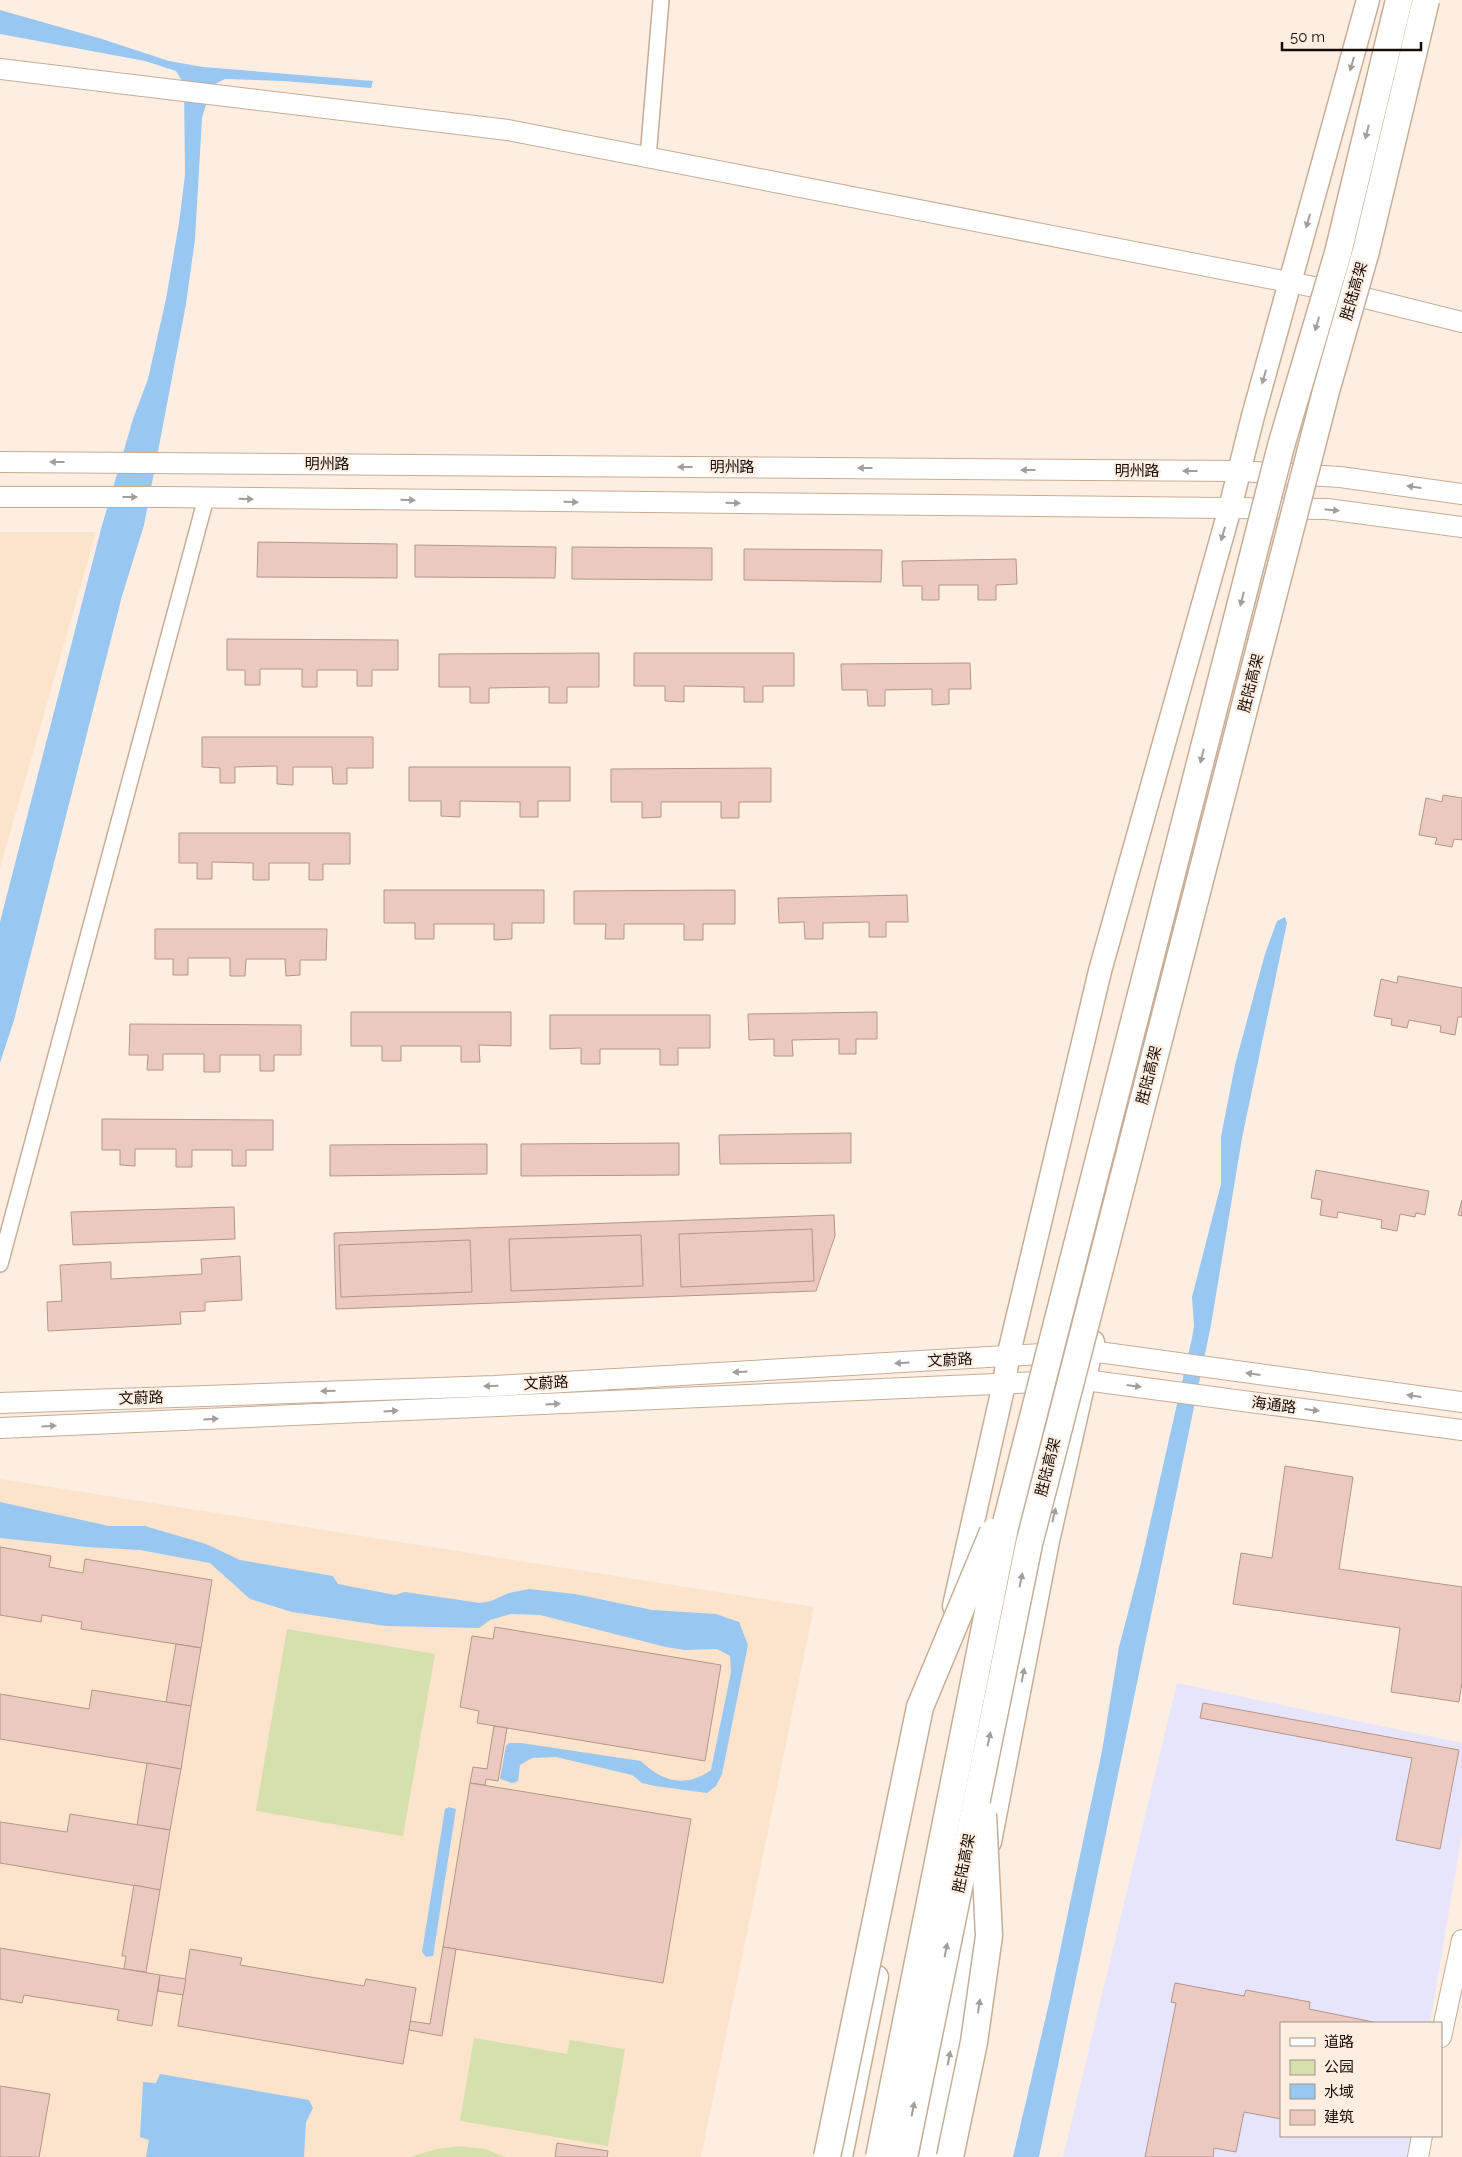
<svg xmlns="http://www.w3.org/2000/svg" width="1462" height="2157" viewBox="0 0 1462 2157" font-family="Raleway,'Noto Sans SC',sans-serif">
<rect width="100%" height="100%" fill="#feeee1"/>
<!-- built -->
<g fill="#fce3cc">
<path d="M 0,532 L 96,532 L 0,868 Z"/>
<path d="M 0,1479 L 814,1607 L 701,2157 L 0,2157 Z"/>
</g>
<!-- medical -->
<path fill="#e7e5fb" d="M 1177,1683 L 1462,1743 L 1462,1834 L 1430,2023 L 1281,2023 L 1281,2136 L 1411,2136 L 1407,2157 L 1063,2157 Z"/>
<!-- green -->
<g fill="#d6e0ac">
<path d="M 287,1629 L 435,1654 L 403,1836 L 256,1811 Z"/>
<path d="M 474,2038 L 567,2054 L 570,2040 L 625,2049 L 608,2146 L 460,2121 Z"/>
<path d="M 461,2146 L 485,2149 L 505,2157 L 410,2157 L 437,2149 Z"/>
</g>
<!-- water -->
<g fill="#98c7f2">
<path d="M 0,10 L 102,39 L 169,61 L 203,67 L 373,81 L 371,88 L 283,81 L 225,79 L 217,83 L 210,91 L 202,118 L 195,239 L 186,304 L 144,525 L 122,596 L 14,1020 L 0,1063 L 0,922 L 101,529 L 133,419 L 148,379 L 166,299 L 179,223 L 185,175 L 184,84 L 176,71 L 145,61 L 0,34 Z"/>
<path d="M 1285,917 L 1287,923 L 1242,1138 L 1211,1325 L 1039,2157 L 1013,2157 L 1049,2003 L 1102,1751 L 1119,1647 L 1141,1563 L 1192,1338 L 1194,1326 L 1192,1297 L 1221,1184 L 1221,1137 L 1235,1065 L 1265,954 L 1277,921 Z"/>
<path d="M 0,1502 L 109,1526 L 145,1526 L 206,1544 L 240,1560 L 333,1576 L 338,1584 L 395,1595 L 405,1592 L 480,1603 L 491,1601 L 509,1593 L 529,1589 L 575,1594 L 652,1610 L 716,1614 L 739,1622 L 748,1645 L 722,1774 L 716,1786 L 707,1793 L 655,1786 L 642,1783 L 632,1775 L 556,1757 L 532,1758 L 520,1765 L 518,1781 L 512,1783 L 500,1779 L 506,1746 L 509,1743 L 521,1743 L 641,1761 C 662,1782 686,1788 711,1770 L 731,1672 L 730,1656 L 717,1649 L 685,1650 L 666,1647 L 540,1615 L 511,1614 L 490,1620 L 479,1628 L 386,1626 L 292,1612 L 250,1599 L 210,1563 L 140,1550 L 87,1547 L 0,1538 Z"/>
<path d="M 449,1807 L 456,1809 L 433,1956 L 426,1957 L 422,1952 L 445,1809 Z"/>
<path d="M 160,2074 L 309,2100 L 313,2108 L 306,2122 L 304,2157 L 146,2157 L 149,2140 L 140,2137 L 143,2082 L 156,2083 Z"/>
</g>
<!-- building -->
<g fill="#ebc9be" stroke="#b4958a">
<path d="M 258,542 L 397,544 L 397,578 L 257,577 Z"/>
<path d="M 415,545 L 556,547 L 555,578 L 415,577 Z"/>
<path d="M 572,547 L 712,548 L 712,580 L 572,579 Z"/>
<path d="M 744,549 L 882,550 L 881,582 L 744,580 Z"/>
<path d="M 1016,559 L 1017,584 L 996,585 L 996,600 L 978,600 L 978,585 L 939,585 L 939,600 L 922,600 L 922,586 L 903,586 L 902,561 Z"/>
<path d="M 227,639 L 398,640 L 398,670 L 372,670 L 372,686 L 357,686 L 357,670 L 317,670 L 317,687 L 302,687 L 302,669 L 260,669 L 260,685 L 245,685 L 245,670 L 227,670 Z"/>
<path d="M 599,653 L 599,687 L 567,687 L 567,703 L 549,703 L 549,687 L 489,688 L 489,703 L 470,703 L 470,687 L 439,687 L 439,654 Z"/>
<path d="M 634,653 L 794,653 L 794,686 L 763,686 L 763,702 L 744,702 L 744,687 L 684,686 L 684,702 L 665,701 L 665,686 L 634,686 Z"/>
<path d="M 970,663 L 971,689 L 949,689 L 949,704 L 932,705 L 932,689 L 885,690 L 885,706 L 868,706 L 867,690 L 842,690 L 841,664 Z"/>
<path d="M 202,737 L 373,737 L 373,768 L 347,768 L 347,784 L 333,784 L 332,767 L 293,767 L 293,785 L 277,784 L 277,766 L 235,767 L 235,783 L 220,783 L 220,768 L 202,767 Z"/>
<path d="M 409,767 L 570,767 L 570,801 L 538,801 L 538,817 L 520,817 L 520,802 L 460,801 L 460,817 L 441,816 L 441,801 L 409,801 Z"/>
<path d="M 771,768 L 771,802 L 739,802 L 739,818 L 721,818 L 721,802 L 661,802 L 661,817 L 642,818 L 642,802 L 611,802 L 611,769 Z"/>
<path d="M 1443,795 L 1462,798 L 1462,840 L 1454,839 L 1452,847 L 1435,844 L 1437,838 L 1419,835 L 1426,798 L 1442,802 Z"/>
<path d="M 179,833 L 350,833 L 350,864 L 323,864 L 323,880 L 309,880 L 309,863 L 269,863 L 269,880 L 253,880 L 253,863 L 212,862 L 212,879 L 197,879 L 197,863 L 179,863 Z"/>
<path d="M 384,890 L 544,890 L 544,923 L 512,923 L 512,939 L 494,940 L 494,924 L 434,924 L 434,939 L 415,939 L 415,923 L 384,923 Z"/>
<path d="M 735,890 L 735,924 L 703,924 L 703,940 L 684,940 L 684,924 L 624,924 L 624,939 L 605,939 L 606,924 L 574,924 L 574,891 Z"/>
<path d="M 907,895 L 908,922 L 886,922 L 886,937 L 869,937 L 869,922 L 823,923 L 823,939 L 805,939 L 804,922 L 779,923 L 778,898 Z"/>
<path d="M 155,929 L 327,929 L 326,960 L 300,960 L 300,975 L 286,976 L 285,959 L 246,959 L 245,976 L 230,976 L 230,958 L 188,958 L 188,975 L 173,975 L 173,959 L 155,959 Z"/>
<path d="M 1398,976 L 1462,988 L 1462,1017 L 1458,1017 L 1455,1035 L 1440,1032 L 1441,1026 L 1409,1020 L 1407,1028 L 1391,1025 L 1392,1019 L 1374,1016 L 1381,979 L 1397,983 Z"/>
<path d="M 351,1012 L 511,1012 L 511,1046 L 479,1045 L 480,1062 L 461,1062 L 461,1046 L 401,1046 L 401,1061 L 382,1061 L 382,1046 L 351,1046 Z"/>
<path d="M 877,1012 L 877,1039 L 856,1039 L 856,1054 L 839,1054 L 839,1039 L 792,1040 L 793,1056 L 774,1056 L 774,1039 L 749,1040 L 748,1014 Z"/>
<path d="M 550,1015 L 710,1015 L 710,1048 L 678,1048 L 678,1065 L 660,1065 L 660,1049 L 600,1049 L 600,1064 L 581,1064 L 581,1048 L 550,1049 Z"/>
<path d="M 130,1024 L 301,1025 L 301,1055 L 274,1055 L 274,1071 L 260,1071 L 260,1055 L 220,1055 L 220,1072 L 204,1072 L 204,1054 L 163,1054 L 163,1070 L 147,1070 L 148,1055 L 129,1055 Z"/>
<path d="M 102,1119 L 273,1120 L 273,1150 L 246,1150 L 246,1166 L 232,1166 L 232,1150 L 192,1150 L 192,1167 L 176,1167 L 176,1149 L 135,1149 L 135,1166 L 120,1165 L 120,1150 L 102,1150 Z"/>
<path d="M 851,1133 L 851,1163 L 720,1164 L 719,1135 Z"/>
<path d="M 679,1143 L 679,1175 L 521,1176 L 521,1144 Z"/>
<path d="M 487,1144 L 487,1174 L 330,1176 L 330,1145 Z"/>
<path d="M 1316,1170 L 1429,1191 L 1425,1215 L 1416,1213 L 1415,1217 L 1400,1214 L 1397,1231 L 1381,1228 L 1382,1220 L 1338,1212 L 1337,1218 L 1320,1215 L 1322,1200 L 1311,1198 Z"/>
<path d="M 1462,1200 L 1462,1216 L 1458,1215 Z"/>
<path d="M 234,1207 L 235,1239 L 73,1245 L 71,1212 Z"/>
<path d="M 834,1215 L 835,1236 L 816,1291 L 336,1309 L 334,1233 Z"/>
<path d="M 812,1229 L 814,1281 L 681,1287 L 679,1234 Z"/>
<path d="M 641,1235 L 643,1286 L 511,1291 L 509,1239 Z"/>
<path d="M 470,1240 L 472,1292 L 341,1297 L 339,1245 Z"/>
<path d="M 240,1256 L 242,1300 L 205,1302 L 205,1311 L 180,1312 L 181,1324 L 48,1331 L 47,1302 L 62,1301 L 60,1265 L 111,1262 L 111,1279 L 202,1274 L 201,1259 Z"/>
<path d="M 1285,1466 L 1353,1477 L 1339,1569 L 1462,1587 L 1462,1682 L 1459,1702 L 1391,1692 L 1400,1628 L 1233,1604 L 1241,1553 L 1272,1558 Z"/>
<path d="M 0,1547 L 51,1556 L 49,1567 L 83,1573 L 85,1559 L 212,1580 L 201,1648 L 81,1629 L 82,1622 L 42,1615 L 41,1622 L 0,1615 Z"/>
<path d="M 495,1627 L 721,1665 L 705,1761 L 477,1723 L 479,1711 L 460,1707 L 472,1636 L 493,1639 Z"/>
<path d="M 176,1644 L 201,1648 L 191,1706 L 166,1702 Z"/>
<path d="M 92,1690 L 191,1706 L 181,1769 L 0,1739 L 0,1694 L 89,1709 Z"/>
<path d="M 1203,1703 L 1459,1750 L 1440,1849 L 1396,1840 L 1412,1758 L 1200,1718 Z"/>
<path d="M 494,1726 L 507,1728 L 498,1781 L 486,1779 L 485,1785 L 470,1783 L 473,1767 L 487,1769 Z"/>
<path d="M 147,1763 L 181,1769 L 170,1830 L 137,1825 Z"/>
<path d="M 470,1783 L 691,1819 L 663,1983 L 443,1947 Z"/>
<path d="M 70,1814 L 170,1830 L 160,1890 L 0,1863 L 0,1822 L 67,1832 Z"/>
<path d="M 134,1885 L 160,1890 L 146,1972 L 124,1969 L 126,1956 L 122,1956 Z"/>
<path d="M 443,1947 L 456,1949 L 442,2036 L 409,2030 L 410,2021 L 430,2024 Z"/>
<path d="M 0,1948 L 160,1975 L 152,2026 L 117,2020 L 119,2010 L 24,1995 L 22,2003 L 0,1999 Z"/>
<path d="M 190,1949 L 242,1958 L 240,1965 L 364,1986 L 366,1979 L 416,1988 L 403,2064 L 178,2026 Z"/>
<path d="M 160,1975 L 186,1979 L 183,1995 L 158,1991 Z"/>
<path d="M 1175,1983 L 1244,1996 L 1246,1990 L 1310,2002 L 1309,2009 L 1378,2023 L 1281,2023 L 1281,2119 L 1244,2112 L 1236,2152 L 1214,2148 L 1213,2157 L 1145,2157 L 1176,2003 L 1171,2002 Z"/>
<path d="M 0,2086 L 50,2094 L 39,2157 L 0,2157 Z"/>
<path d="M 557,2143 L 608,2151 L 607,2157 L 555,2157 Z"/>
</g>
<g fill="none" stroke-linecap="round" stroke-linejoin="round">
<!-- street casing -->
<g stroke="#c5ad97" stroke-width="18">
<g id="street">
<path d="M 648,158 L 661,0"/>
<path d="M 0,1264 L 206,498"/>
</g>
</g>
<!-- secondary casing -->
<g stroke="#c5ad97" stroke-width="22">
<g id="secondary">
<path d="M 0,69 L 508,130 L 1345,293 L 1462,322"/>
<path d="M 0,462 L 1239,471 L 1340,477 L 1462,494"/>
<path d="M 0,497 L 162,497 L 1327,509 L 1462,527"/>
<path d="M 0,1403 L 495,1386 L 1091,1351 L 1462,1402"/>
<path d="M 0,1428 L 1085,1380 L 1462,1430"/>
<path d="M 1441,2037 L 1462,1940"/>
<path d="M 1418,2157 L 1422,2136"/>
</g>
</g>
<!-- primary casing -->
<g stroke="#c5ad97" stroke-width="25">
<g id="primary">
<path d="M 954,1606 L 1004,1384 L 1008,1357 L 1100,971 L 1230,508 L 1253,416 L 1368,0"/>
<path d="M 990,1842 L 1048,1541 L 1093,1342"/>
<path d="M 841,2157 L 877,1977"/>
<path d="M 930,2157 L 981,1890"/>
</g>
</g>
<!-- street -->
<use href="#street" stroke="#fff" stroke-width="15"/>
<!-- secondary -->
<use href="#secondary" stroke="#fff" stroke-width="20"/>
<!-- primary -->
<use href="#primary" stroke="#fff" stroke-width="22"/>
<!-- highway-bridge casing -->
<g stroke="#c5ad97" stroke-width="29" stroke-linecap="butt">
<g id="highway-bridge">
<path d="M 827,2157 L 920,1707 L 993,1532"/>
<path d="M 879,2157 L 1005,1527 L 1281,446 L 1338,253 L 1399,0"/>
<path d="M 904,2157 L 1029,1544 L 1326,391 L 1366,251 L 1426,0"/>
<path d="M 950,2157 L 974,2042 L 989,1936 L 983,1814"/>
</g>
</g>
<!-- highway-bridge -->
<use href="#highway-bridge" stroke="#fff" stroke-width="26"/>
</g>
<!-- one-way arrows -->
<defs><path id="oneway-solid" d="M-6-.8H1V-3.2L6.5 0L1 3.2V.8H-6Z" transform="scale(1.25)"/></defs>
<g fill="#a19e9b">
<use href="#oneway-solid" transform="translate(1352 64) rotate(106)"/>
<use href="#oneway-solid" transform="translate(1367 132) rotate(104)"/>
<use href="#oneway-solid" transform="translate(1308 221) rotate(106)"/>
<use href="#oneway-solid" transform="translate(1317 324) rotate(106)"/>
<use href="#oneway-solid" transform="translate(1264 377) rotate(106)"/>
<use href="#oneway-solid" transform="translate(57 462) rotate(-180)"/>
<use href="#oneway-solid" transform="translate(685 467) rotate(-180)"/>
<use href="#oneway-solid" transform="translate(865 468) rotate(-180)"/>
<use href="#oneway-solid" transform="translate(1028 470) rotate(-180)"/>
<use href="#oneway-solid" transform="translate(1190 471) rotate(-180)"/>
<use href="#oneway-solid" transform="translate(1414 487) rotate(-172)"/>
<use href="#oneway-solid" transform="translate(130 497)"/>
<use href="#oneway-solid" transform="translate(246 499) rotate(1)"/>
<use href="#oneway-solid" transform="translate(408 500) rotate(1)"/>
<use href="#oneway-solid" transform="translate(571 502) rotate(1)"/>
<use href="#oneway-solid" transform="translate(733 503) rotate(1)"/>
<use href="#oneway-solid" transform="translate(1332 510) rotate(6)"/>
<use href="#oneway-solid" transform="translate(1223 534) rotate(106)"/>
<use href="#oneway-solid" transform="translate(1242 599) rotate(104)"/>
<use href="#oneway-solid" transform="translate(1202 756) rotate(104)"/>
<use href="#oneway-solid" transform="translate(902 1363) rotate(177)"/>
<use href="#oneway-solid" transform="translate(740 1372) rotate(177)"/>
<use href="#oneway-solid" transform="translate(1253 1374) rotate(-172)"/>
<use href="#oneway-solid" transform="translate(491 1386) rotate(178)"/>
<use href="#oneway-solid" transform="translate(1134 1386) rotate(7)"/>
<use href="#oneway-solid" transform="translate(328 1391) rotate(178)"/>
<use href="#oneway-solid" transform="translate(1414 1396) rotate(-172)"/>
<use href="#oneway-solid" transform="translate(553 1404) rotate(-3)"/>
<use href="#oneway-solid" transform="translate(1312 1410) rotate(7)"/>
<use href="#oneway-solid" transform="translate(391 1411) rotate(-3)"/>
<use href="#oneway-solid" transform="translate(211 1419) rotate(-3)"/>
<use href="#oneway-solid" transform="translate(49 1426) rotate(-3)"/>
<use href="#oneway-solid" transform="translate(1054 1515) rotate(-77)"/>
<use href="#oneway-solid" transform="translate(1021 1580) rotate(-78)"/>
<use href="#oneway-solid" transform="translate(1023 1675) rotate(-79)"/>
<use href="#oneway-solid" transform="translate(989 1739) rotate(-78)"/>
<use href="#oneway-solid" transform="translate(946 1950) rotate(-79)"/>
<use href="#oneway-solid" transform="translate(979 2006) rotate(-82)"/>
<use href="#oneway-solid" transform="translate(949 2058) rotate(-79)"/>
<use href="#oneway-solid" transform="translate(913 2109) rotate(-79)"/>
</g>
<g text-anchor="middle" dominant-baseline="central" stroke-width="4.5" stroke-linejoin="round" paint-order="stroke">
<!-- street labels -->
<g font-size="15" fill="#150d06" stroke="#feeee1">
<text transform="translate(1354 291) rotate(-74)">胜陆高架</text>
<text x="327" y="464">明州路</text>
<text x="732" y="467">明州路</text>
<text x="1137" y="471">明州路</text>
<text transform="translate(1251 683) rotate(-76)">胜陆高架</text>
<text transform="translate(1149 1075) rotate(-76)">胜陆高架</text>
<text transform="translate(950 1360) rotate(-3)">文蔚路</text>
<text transform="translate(546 1383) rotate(-3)">文蔚路</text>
<text transform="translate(141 1398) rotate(-2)">文蔚路</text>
<text transform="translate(1274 1405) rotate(7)">海通路</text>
<text transform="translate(1048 1467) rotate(-76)">胜陆高架</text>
<text transform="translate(964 1863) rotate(-79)">胜陆高架</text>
</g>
</g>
<!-- legend -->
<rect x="1280" y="2022" width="162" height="115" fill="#feeee1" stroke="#a19489"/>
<rect x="1290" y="2038" width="25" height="8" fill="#ffffff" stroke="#a19489"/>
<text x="1324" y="2047" font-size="15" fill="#150d06">道路</text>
<rect x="1290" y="2060" width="25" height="15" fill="#d6e0ac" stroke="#a19489"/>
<text x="1324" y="2072" font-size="15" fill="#150d06">公园</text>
<rect x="1290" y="2084" width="25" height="15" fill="#98c7f2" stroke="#a19489"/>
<text x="1324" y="2097" font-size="15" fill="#150d06">水域</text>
<rect x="1290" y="2110" width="25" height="15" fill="#ebc9be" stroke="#a19489"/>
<text x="1324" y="2122" font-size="15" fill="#150d06">建筑</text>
<!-- scale -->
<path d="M1282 42v8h139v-8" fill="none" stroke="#150d06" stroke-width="2.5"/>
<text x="1290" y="42" font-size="15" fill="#150d06" stroke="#feeee1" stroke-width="4" paint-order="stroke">50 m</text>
</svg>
